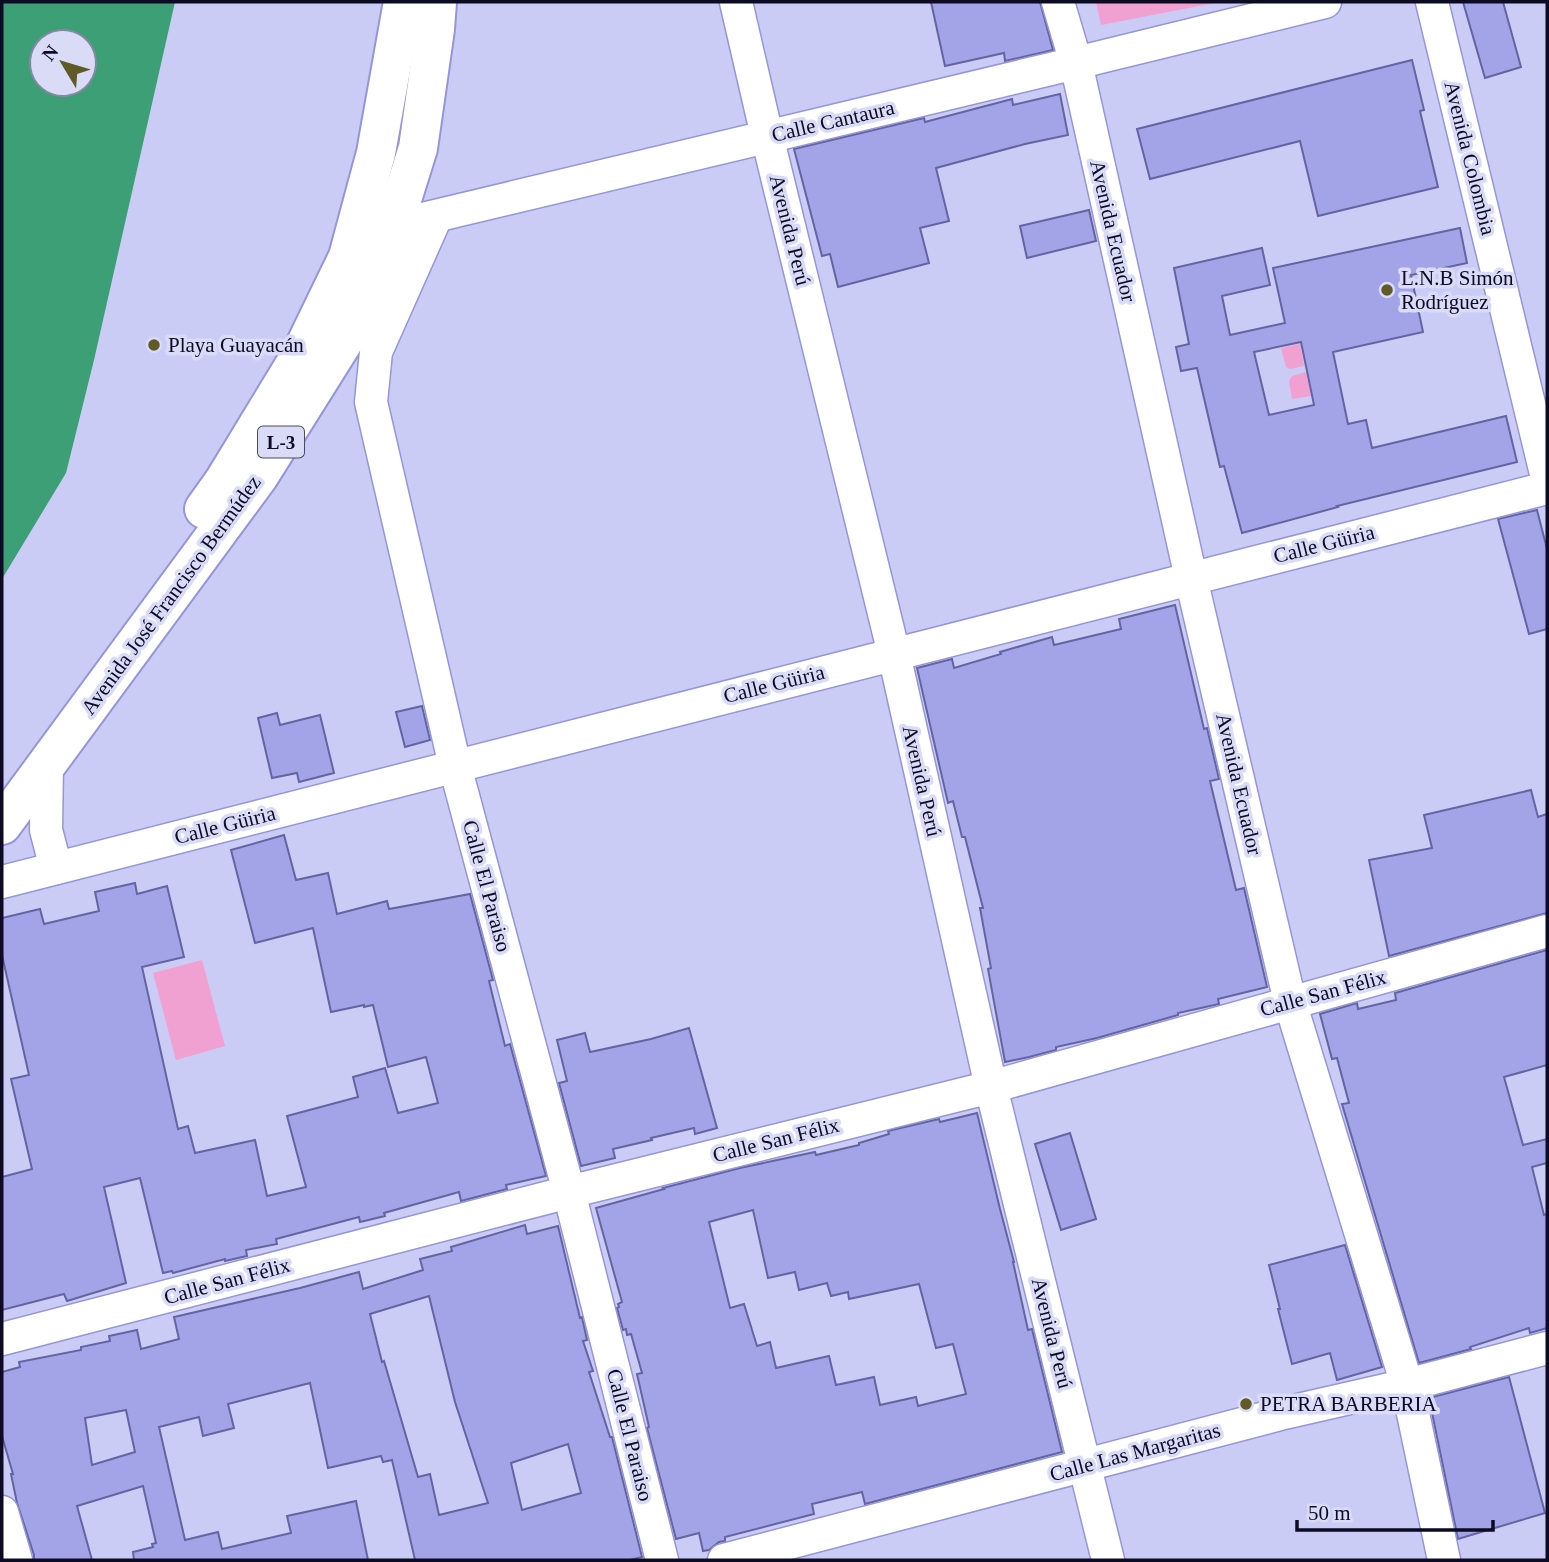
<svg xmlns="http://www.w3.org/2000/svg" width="1549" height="1562" viewBox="0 0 1549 1562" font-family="Georgia,serif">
<rect width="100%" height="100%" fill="#caccf6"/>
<!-- green -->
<g fill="#f0a1d1">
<path d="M 1096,2 L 1220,2 L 1101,25 Z"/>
<path d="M 1300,344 L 1304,366 L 1290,369 L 1286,367 L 1281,348 Z"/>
<path d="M 1306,372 L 1311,396 L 1292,399 L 1289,381 L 1292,376 Z"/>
<path d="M 202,960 L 225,1046 L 176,1060 L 153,973 Z"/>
</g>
<!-- water -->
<path fill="#3c9f76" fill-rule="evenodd" d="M 2,2 L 175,2 L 94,360 L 66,473 L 2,579 ZM 42,42 L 84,42 L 84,84 L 42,84 Z"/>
<!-- building -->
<g fill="#a3a4e8" stroke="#6464a2" stroke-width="2" fill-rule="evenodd">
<path d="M 931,2 L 1040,2 L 1053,50 L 1005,61 L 1004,53 L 945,66 Z"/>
<path d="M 1463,2 L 1503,2 L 1521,67 L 1485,78 Z"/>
<path d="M 1412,60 L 1424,110 L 1420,111 L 1438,187 L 1318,216 L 1300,141 L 1150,179 L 1137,129 Z"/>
<path d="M 1060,94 L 1068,135 L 1025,144 L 936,168 L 949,221 L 920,228 L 929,263 L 838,287 L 830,254 L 822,256 L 794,149 L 924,118 L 925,122 L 1012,99 L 1013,105 Z"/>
<path d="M 1089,210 L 1096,241 L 1027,258 L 1020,226 Z"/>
<path d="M 1460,228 L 1467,263 L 1411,275 L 1423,332 L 1333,352 L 1348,424 L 1366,420 L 1372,448 L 1506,416 L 1517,462 L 1337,506 L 1338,507 L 1242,533 L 1224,466 L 1220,467 L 1197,368 L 1181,371 L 1176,347 L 1189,344 L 1174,268 L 1262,248 L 1270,285 L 1222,296 L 1230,335 L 1285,323 L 1273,268 ZM 1301,342 L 1314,405 L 1269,415 L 1254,352 Z"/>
<path d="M 1537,510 L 1547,549 L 1547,629 L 1529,634 L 1498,519 Z"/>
<path d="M 1175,605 L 1204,729 L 1207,728 L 1219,779 L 1210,781 L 1236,890 L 1244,888 L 1267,987 L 1218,999 L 1219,1004 L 1178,1013 L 1178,1015 L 1097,1038 L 1056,1047 L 1056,1050 L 1029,1057 L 1005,1062 L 988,969 L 991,968 L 980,908 L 983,908 L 965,837 L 962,837 L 953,801 L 948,803 L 917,668 L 952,659 L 954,668 L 1001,654 L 1000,652 L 1052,637 L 1054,645 L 1121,629 L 1119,619 Z"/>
<path d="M 422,706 L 430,740 L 405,747 L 396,712 Z"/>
<path d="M 277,713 L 280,725 L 320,715 L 334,773 L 299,782 L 297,773 L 272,778 L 258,718 Z"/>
<path d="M 1531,790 L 1538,817 L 1547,814 L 1547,913 L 1389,956 L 1369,860 L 1432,848 L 1424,815 Z"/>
<path d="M 284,835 L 296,880 L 328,873 L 337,914 L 387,901 L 389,909 L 470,894 L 493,980 L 489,981 L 505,1046 L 510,1044 L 546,1176 L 506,1185 L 507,1189 L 461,1201 L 459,1192 L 384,1213 L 385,1216 L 360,1222 L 359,1217 L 276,1239 L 277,1244 L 246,1250 L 247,1256 L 225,1261 L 225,1259 L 173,1273 L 172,1271 L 163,1273 L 140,1178 L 104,1187 L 126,1283 L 67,1301 L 64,1294 L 2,1310 L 2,1177 L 32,1169 L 11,1079 L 29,1075 L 2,955 L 2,918 L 40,909 L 44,924 L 99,911 L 95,892 L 135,883 L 137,894 L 167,886 L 184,957 L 142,967 L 178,1129 L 188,1126 L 195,1153 L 255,1140 L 267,1196 L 306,1187 L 287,1116 L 358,1097 L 353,1077 L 385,1068 L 398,1113 L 438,1103 L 426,1057 L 388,1067 L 373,1005 L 364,1007 L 364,1005 L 331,1012 L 313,928 L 255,943 L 231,850 Z"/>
<path d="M 1547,950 L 1547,1065 L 1504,1077 L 1523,1145 L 1547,1139 L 1547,1163 L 1532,1167 L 1544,1215 L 1547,1214 L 1547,1328 L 1530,1333 L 1529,1328 L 1470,1347 L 1471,1349 L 1419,1363 L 1342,1104 L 1349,1103 L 1337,1058 L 1332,1059 L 1320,1014 L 1357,1003 L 1358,1009 L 1396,1000 L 1395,993 Z"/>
<path d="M 689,1028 L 717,1128 L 695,1134 L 694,1128 L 651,1138 L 652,1140 L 613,1149 L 615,1158 L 581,1166 L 559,1083 L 567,1081 L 557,1040 L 585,1033 L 590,1052 L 651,1039 Z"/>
<path d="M 977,1113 L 1000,1209 L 1014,1262 L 1013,1262 L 1028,1330 L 1032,1329 L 1062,1452 L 865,1504 L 862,1492 L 812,1504 L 814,1514 L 725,1537 L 725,1541 L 719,1542 L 709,1550 L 703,1551 L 699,1533 L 676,1539 L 647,1428 L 649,1427 L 637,1374 L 642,1373 L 631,1334 L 627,1335 L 626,1329 L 623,1330 L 617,1308 L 619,1307 L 618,1304 L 622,1302 L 596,1208 L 664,1189 L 663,1188 L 740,1168 L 815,1152 L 816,1155 L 859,1145 L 859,1143 L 889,1134 L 888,1131 L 939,1119 L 940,1122 ZM 753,1210 L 768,1278 L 795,1272 L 799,1290 L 827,1283 L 831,1296 L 848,1292 L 849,1299 L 919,1284 L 936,1348 L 953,1344 L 966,1394 L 918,1406 L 916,1397 L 880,1405 L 874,1377 L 836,1385 L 829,1356 L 776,1368 L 770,1342 L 757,1346 L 744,1304 L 730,1308 L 709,1222 Z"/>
<path d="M 1070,1133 L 1096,1219 L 1061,1230 L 1035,1144 Z"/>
<path d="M 525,1225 L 527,1234 L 558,1226 L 580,1318 L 582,1317 L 587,1340 L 583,1341 L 593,1371 L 589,1372 L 610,1437 L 612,1437 L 642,1557 L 630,1560 L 415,1560 L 392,1460 L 383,1462 L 381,1456 L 328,1468 L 310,1383 L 228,1404 L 234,1428 L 203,1436 L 199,1417 L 159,1427 L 185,1540 L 218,1532 L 222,1549 L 291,1533 L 287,1516 L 356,1501 L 368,1560 L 134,1560 L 133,1552 L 153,1547 L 152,1544 L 156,1543 L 143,1486 L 77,1506 L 92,1560 L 34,1560 L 34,1555 L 17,1503 L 11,1474 L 13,1474 L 2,1436 L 2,1372 L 20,1367 L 19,1362 L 81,1350 L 81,1347 L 110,1341 L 109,1336 L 137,1330 L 141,1349 L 179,1339 L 174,1317 L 300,1288 L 359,1272 L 363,1289 L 423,1270 L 420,1259 L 452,1251 L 451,1247 ZM 429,1296 L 455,1402 L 488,1503 L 439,1515 L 430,1474 L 418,1477 L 384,1361 L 382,1362 L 370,1314 ZM 126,1410 L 135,1452 L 92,1465 L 85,1418 ZM 568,1444 L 581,1493 L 522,1510 L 511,1463 Z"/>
<path d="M 1345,1245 L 1382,1367 L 1337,1380 L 1330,1353 L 1292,1364 L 1278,1309 L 1280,1309 L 1269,1265 Z"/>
<path d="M 1509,1377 L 1545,1513 L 1458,1539 L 1429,1398 Z"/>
</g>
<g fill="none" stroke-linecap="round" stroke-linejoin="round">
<!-- minor casing -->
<g stroke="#9596d9" stroke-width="35">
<g id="minor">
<path d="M 736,2 L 767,136 L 894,654 L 991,1087 L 1108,1560"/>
<path d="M 1058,2 L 1076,63 L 1191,578 L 1290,1002 L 1407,1385 L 1444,1560"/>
<path d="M 1432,2 L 1547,478"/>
<path d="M 436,217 L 376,352 L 371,402 L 455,766 L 569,1192 L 662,1560"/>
<path d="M 414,221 L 1076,63 L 1325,2"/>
<path d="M 47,763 L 46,830 L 56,868"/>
<path d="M 2,882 L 1547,488"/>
<path d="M 2,1339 L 569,1192 L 991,1087 L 1547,931"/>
<path d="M 2,1512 L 16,1560"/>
<path d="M 724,1560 L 1280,1414 L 1407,1385 L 1547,1348"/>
</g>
</g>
<!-- primary casing -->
<g stroke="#9596d9" stroke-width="42">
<g id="primary">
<path d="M 204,509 L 224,481 L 300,356 L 348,257 L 376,153 L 403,2"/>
<path d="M 2,825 L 259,476 L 350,331 L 370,295 L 394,225 L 418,148 L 435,29 L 437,2"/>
</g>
</g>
<!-- minor -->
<use href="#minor" stroke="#fff" stroke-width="32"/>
<!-- primary -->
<use href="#primary" stroke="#fff" stroke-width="38"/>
</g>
<!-- markers -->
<g fill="#605a26" stroke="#d9dbf7" stroke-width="2.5">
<circle cx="1387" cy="290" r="7"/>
<circle cx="154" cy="345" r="7"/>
<circle cx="1246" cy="1404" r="7"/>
</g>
<g text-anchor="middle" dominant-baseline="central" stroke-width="7" stroke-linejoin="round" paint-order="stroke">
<!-- shield labels -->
<rect fill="#d9dbf7" stroke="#4a4963" stroke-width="2" x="258" y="426.5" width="46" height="31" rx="5"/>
<g font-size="19" font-weight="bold" fill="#0c0b23">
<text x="281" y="442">L-3</text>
</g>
<!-- street labels -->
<g font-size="21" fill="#0c0b23" stroke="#d9dbf7">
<text transform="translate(833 121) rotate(-13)">Calle Cantaura</text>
<text transform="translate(1470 158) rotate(76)">Avenida Colombia</text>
<text transform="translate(790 230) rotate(76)">Avenida Perú</text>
<text transform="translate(1113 231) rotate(77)">Avenida Ecuador</text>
<text transform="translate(1324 544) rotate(-14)">Calle Güiria</text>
<text transform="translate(171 595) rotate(-54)">Avenida José Francisco Bermúdez</text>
<text transform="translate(774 684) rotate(-14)">Calle Güiria</text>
<text transform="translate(922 781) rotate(77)">Avenida Perú</text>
<text transform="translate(1239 784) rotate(77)">Avenida Ecuador</text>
<text transform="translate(225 825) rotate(-14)">Calle Güiria</text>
<text transform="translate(487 886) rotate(75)">Calle El Paraiso</text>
<text transform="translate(1323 993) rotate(-15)">Calle San Félix</text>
<text transform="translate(776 1140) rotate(-14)">Calle San Félix</text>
<text transform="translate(227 1281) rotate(-15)">Calle San Félix</text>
<text transform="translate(1052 1333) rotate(76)">Avenida Perú</text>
<text transform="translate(630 1435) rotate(76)">Calle El Paraiso</text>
<text transform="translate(1135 1452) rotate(-15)">Calle Las Margaritas</text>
</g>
<!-- poi labels -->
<g font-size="21" fill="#0c0b23" stroke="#d9dbf7" text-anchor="start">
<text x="1401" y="278">L.N.B Simón<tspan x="1401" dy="24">Rodríguez</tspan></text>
<text x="168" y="345">Playa Guayacán</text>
<text x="1260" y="1404">PETRA BARBERIA</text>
</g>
</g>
<!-- border -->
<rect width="1549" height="1562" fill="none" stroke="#0c0b23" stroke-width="7"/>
<!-- north arrow -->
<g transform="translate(63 63) rotate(308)"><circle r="33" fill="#d9dbf7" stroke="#8788a2" stroke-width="2"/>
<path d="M0-5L12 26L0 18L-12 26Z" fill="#605a26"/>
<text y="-10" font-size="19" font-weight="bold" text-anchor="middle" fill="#0c0b23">N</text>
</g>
<!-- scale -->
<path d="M1297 1520v10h196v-10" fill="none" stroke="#0c0b23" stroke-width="3.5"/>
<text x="1308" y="1520" font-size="21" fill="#0c0b23" stroke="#d9dbf7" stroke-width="5" paint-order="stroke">50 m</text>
</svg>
